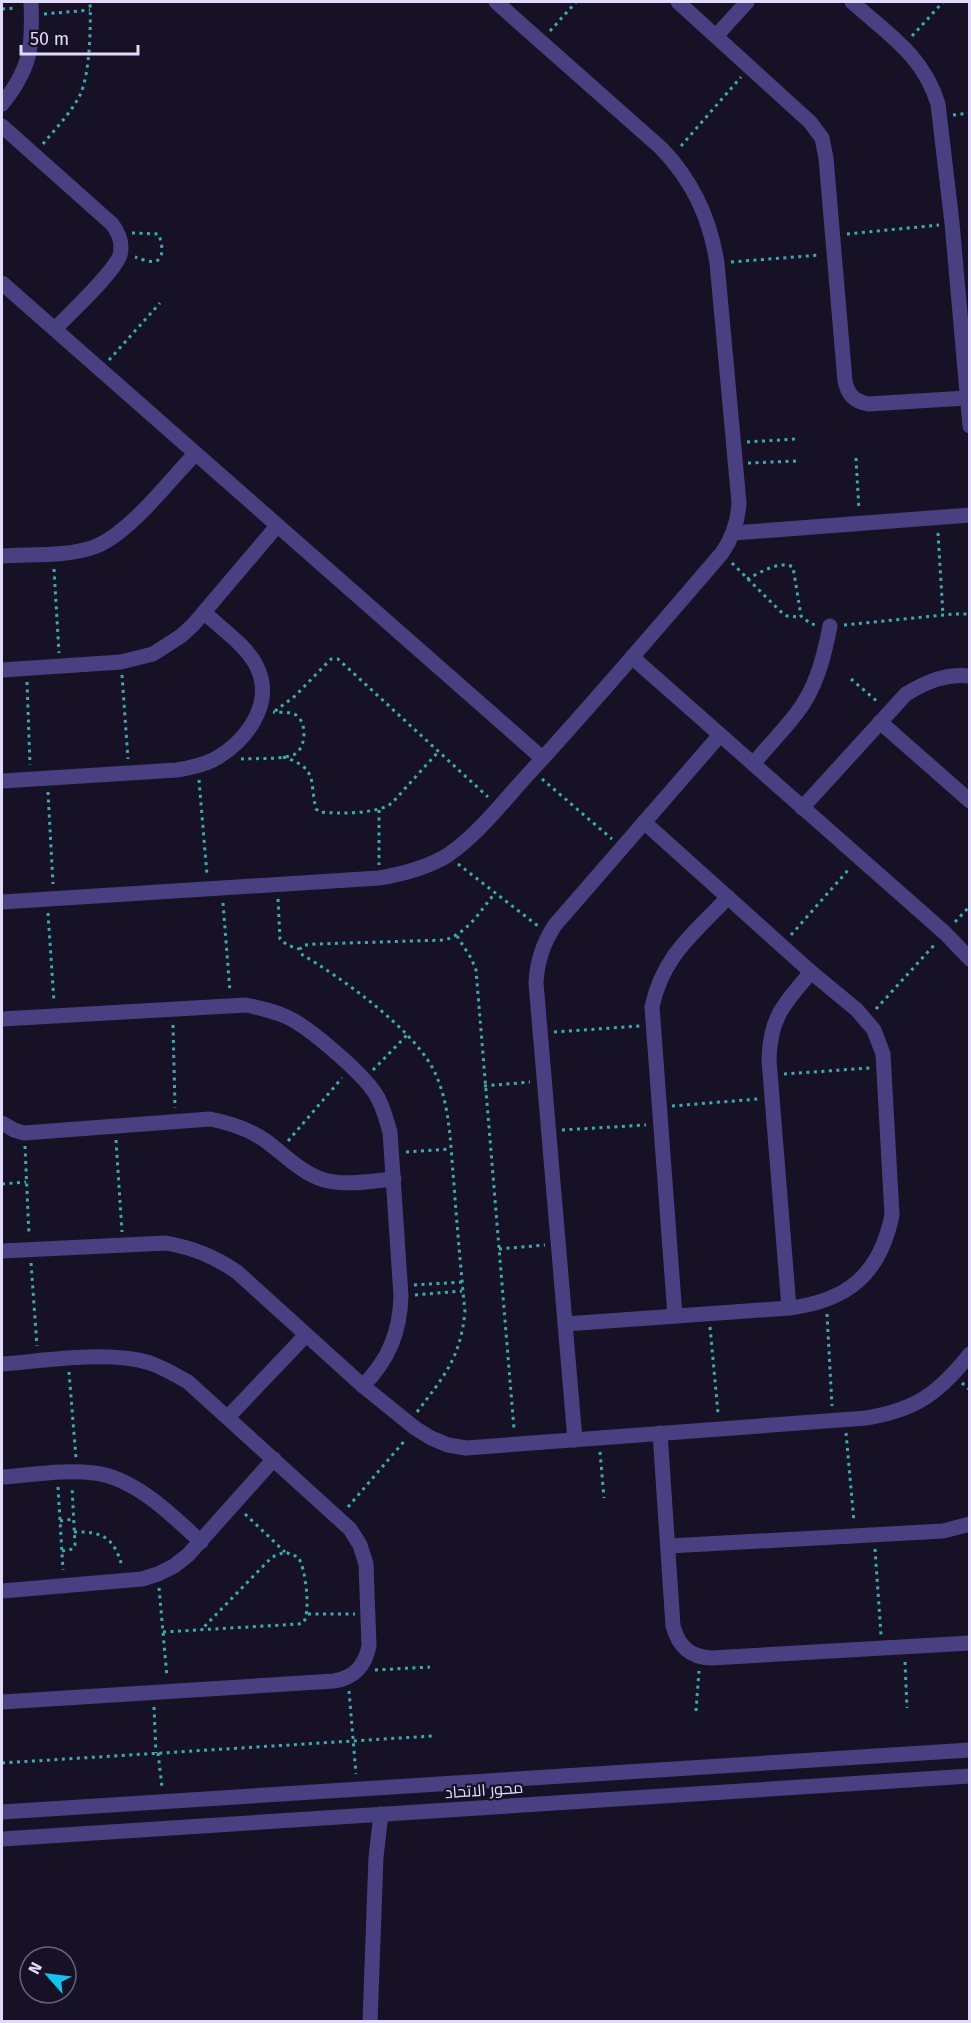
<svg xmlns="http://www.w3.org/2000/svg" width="971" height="2023" viewBox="0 0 971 2023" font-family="'Fira Sans',Cairo,sans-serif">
<rect width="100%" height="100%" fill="#171126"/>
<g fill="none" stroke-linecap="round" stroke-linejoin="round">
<!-- path -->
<g stroke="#39acb0" stroke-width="3" stroke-dasharray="3 4.5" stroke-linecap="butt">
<path d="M 2,9 L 17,8"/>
<path d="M 44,14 L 90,10"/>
<path d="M 550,31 L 576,2"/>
<path d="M 912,36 L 943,2"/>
<path d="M 953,115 L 970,113"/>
<path d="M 43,144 C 55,129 71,113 80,95 C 90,74 91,26 90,2"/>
<path d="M 681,146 L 741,77"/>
<path d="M 132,233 L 158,234 C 162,240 165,258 156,261 C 150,263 141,259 135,257"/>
<path d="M 847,234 L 939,225"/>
<path d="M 731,262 L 820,255"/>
<path d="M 109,360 L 160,303"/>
<path d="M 747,442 L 796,439"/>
<path d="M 856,458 L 859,510"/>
<path d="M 748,463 L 797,461"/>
<path d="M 938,533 L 943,615"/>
<path d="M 732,563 L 780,611 L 787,616 L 800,617"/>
<path d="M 54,569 L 59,653"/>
<path d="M 747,579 C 760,573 779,560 793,567 L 801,616 L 811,624 L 817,625"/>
<path d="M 844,625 L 954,614 L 970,614"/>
<path d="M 122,675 L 128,759"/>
<path d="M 851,679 L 879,703"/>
<path d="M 27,682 L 30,765"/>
<path d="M 275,711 L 295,696 L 331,659 L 338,659 L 488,797"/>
<path d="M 283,757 C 319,768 309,781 316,809 L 320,812 C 339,814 378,814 392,803 L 438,752"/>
<path d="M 241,759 C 257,758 277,760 293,755 C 306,750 308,723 296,715 C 290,711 280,713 273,712"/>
<path d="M 542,779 L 612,839"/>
<path d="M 199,780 L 207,875"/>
<path d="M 48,792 L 53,884"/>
<path d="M 379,810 L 379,865"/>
<path d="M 458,864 L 538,926"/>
<path d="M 278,899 L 280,939 L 287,945 L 299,949"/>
<path d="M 223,903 L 230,992"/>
<path d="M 48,913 L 54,1002"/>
<path d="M 955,922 L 970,906"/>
<path d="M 791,935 L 850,868"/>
<path d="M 457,936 L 471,958 L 476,970 L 514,1429"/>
<path d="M 876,1009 L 936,943"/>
<path d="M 173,1025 L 175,1108"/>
<path d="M 554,1032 L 640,1026"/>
<path d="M 373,1070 L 407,1035"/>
<path d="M 784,1074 L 870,1068"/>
<path d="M 484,1086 L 530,1082"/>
<path d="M 672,1106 L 758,1099"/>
<path d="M 562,1130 L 646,1125"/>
<path d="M 116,1140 L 122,1232"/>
<path d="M 288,1141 L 342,1078"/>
<path d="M 25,1146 L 29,1236"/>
<path d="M 406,1152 L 450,1149"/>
<path d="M 2,1184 L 26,1182"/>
<path d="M 499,1249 L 545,1245"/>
<path d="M 31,1263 L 37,1346"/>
<path d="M 414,1285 L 462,1282"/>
<path d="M 415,1295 L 462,1291"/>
<path d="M 827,1314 L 832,1406"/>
<path d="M 710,1327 L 718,1413"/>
<path d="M 69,1372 L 76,1458"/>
<path d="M 962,1383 L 970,1390"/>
<path d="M 417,1412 C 444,1376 460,1359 465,1312 C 461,1270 457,1227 454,1184 C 450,1145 451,1102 432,1067 C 409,1026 342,978 301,954 L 300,949 L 304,945 L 316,944 L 445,940 C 469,932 480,911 495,893"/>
<path d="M 846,1433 L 854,1522"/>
<path d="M 600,1452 L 604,1498"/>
<path d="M 58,1487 L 63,1570"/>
<path d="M 348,1507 L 406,1439"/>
<path d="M 245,1514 L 285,1552"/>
<path d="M 60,1521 L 73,1519"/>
<path d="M 74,1532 C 103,1531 114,1538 122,1566"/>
<path d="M 875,1549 L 881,1635"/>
<path d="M 62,1551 L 73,1549 L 75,1545 L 72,1486"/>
<path d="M 159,1588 L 167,1677"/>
<path d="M 308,1614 L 355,1614"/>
<path d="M 163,1632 L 299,1624 L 303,1623 C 311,1614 306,1568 298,1557 L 285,1552 L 272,1557 L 201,1630"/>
<path d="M 905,1662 L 907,1708"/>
<path d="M 375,1670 L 430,1667"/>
<path d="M 349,1691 L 356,1774"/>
<path d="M 154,1707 L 156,1753"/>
<path d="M 696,1711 L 699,1671"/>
<path d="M 158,1753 L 162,1787"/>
<path d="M 2,1763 L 432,1736"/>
</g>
<!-- minor -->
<g stroke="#494082" stroke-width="15">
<path d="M 678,2 L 810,122 L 822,138 L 826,158 L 845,381 C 848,395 854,401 868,404 L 967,398"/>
<path d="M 852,2 C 888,34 923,55 938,104 L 952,223 L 970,426"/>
<path d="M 717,35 L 747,2"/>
<path d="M 2,104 C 31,68 33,47 31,2"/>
<path d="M 2,126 L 112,224 C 119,233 123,243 120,255 C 114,273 70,313 55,329"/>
<path d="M 2,283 L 542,758"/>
<path d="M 734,533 L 970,515"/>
<path d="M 2,556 C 31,554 66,557 94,547 C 128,535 169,481 195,454"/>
<path d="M 632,657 L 945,933 L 970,959"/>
<path d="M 2,670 L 121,662 L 153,654 L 181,636 L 193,625 L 277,526"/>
<path d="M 880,722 L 970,801"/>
<path d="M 753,764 C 767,747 783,731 796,714 C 816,689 824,657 830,626"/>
<path d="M 2,781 L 177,770 C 189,768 201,766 213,760 C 246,742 276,703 256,665 C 245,644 220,628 204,612"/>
<path d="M 802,808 L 906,694 C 926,682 946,673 970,676"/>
<path d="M 2,902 L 379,878 C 403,874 427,868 448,855 C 480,833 505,799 532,770 C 597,699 659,626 722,553 C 733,537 738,522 739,503 L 717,263 C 710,218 693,181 661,148 L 496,2"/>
<path d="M 2,1019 L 246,1005 C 260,1008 274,1011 287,1017 C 309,1027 361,1072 375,1093 C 383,1105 386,1119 390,1132 L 401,1296 C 400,1332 389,1359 363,1386"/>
<path d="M 2,1123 L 14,1130 L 24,1133 L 210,1119 C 231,1123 249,1129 266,1141 C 285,1155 301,1173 324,1180 C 346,1186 371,1181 394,1179"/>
<path d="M 2,1251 L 166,1243 C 193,1248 214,1256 237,1272 L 363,1386 L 415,1428 L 431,1438 L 448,1445 L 466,1448 L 866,1418 C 916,1410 939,1393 970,1354"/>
<path d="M 789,1308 L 769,1060 C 770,1016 785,1003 811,972"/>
<path d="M 675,1316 L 652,1007 C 663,955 694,934 728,897"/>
<path d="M 565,1324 L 789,1308 C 848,1301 880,1274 892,1215 L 883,1054 L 874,1030 L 857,1010 L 811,972 L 644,822"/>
<path d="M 2,1364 C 44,1361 110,1350 150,1363 C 164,1368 176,1375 188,1382 L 350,1529 L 360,1545 L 366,1564 L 369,1646 C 365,1666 354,1678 334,1681 L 2,1702"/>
<path d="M 228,1417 L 306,1335"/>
<path d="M 660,1433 L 673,1626 C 679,1647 690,1657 711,1658 L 970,1643"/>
<path d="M 575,1440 L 536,983 C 537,961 543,943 555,925 L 720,735"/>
<path d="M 2,1477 C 32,1475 64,1469 94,1473 C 134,1477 173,1516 201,1542"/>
<path d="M 669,1546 L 943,1531 L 970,1524"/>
<path d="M 2,1591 L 142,1579 L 158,1574 L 174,1566 L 188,1555 L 274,1459"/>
<path d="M 2,1812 L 970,1750"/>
<path d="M 2,1839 L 970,1776"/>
<path d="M 370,2022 L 376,1857 L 381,1814"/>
</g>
</g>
<g text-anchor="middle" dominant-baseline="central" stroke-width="4.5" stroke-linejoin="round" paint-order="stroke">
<!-- street labels -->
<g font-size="16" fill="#e1dafc" stroke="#171126">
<text transform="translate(484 1790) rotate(-4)">محور الاتحاد</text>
</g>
</g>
<!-- border -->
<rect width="971" height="2023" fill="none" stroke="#e1dafc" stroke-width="6"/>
<!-- north arrow -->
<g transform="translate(48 1975) rotate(298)"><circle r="28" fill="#171126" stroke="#68617c" stroke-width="1.5"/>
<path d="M0-4.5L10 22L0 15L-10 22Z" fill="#14c3ed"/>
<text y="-9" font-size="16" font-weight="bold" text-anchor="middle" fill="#e1dafc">N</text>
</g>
<!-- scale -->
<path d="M21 45v9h117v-9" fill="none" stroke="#e1dafc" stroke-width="3"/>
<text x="30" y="45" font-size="18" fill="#e1dafc" stroke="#171126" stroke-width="4.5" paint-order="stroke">50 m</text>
</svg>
